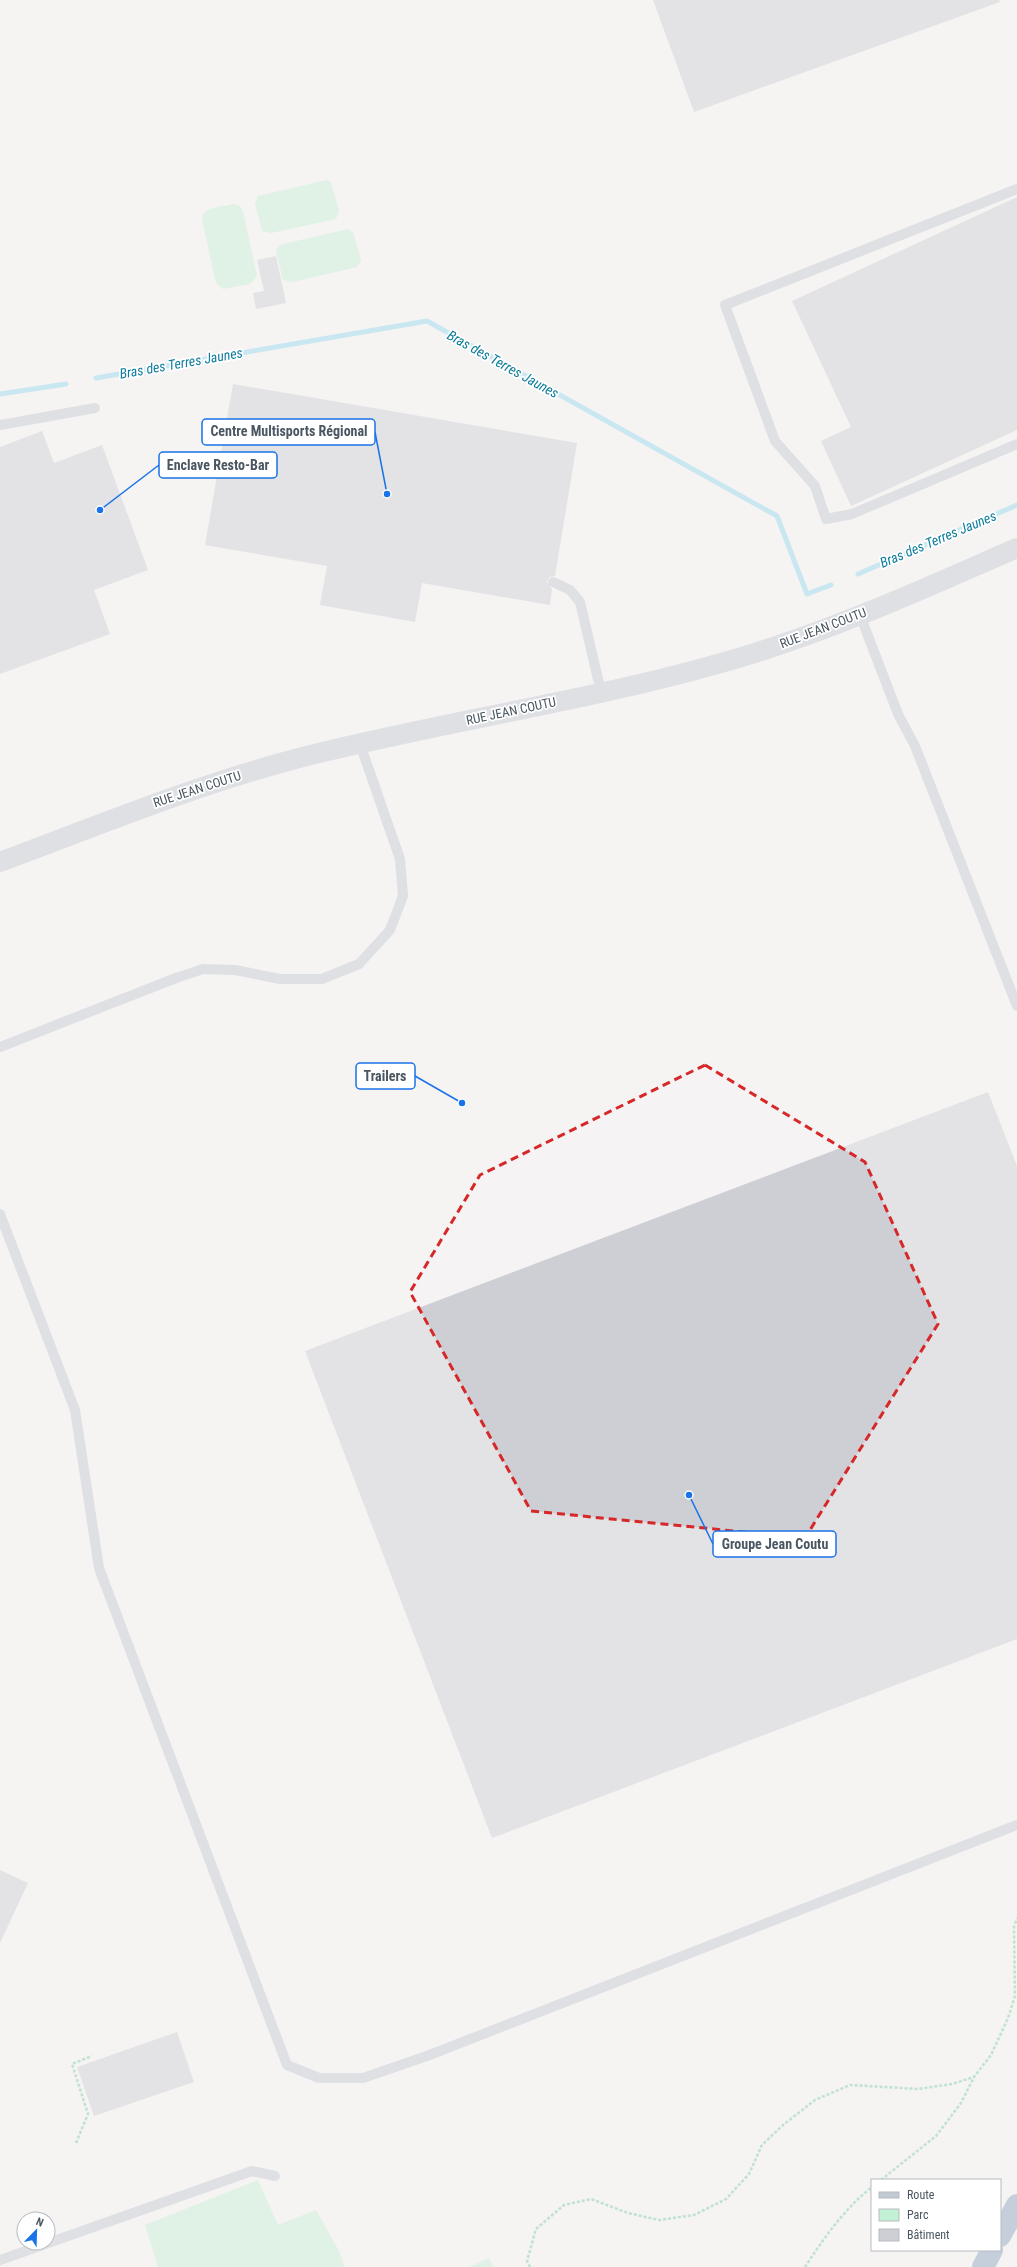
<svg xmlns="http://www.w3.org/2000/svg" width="1017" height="2267" viewBox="0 0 1017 2267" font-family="'Roboto Condensed',sans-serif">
<rect width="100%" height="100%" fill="#f5f3f3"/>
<!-- green -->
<g fill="#c3f1d5">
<path d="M 327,180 L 331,183 L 339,211 L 336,219 L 271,233 L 262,231 L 255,203 L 258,196 Z"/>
<path d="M 233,204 L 240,206 L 243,211 L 257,276 L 250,284 L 223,289 L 216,283 L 202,219 C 204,206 223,207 233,204 Z"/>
<path d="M 348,229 L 353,232 L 361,260 L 357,267 L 292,282 L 283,280 L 276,252 L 279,245 Z"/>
<path d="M 258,2180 L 278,2225 L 316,2210 L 339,2251 L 345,2267 L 158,2267 L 145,2225 Z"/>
<path d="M 489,2258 L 493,2267 L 469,2267 Z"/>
</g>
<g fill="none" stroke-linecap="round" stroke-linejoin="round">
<!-- stream -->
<g stroke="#90daee" stroke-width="5">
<path d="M 96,378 L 427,321 L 777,516 L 807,594 L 831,585"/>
<path d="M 0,394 L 66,384"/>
<path d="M 858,574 L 1017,505"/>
</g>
</g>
<!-- building -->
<g fill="#cdcfd5">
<path d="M 653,0 L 999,0 L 1000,2 L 694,112 Z"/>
<path d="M 1017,197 L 1017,430 L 851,506 L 821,441 L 851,427 L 792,301 Z"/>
<path d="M 276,256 L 286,303 L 256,309 L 253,293 L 264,291 L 257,260 Z"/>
<path d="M 233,384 L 577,443 L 555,576 L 549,577 L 547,582 L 552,589 L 550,605 L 422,583 L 415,622 L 320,605 L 327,566 L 205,545 Z"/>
<path d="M 42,431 L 54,463 L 102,445 L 148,570 L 94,590 L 110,634 L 0,674 L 0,447 Z"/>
<path d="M 988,1092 L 1017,1166 L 1017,1639 L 492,1838 L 305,1351 Z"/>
<path d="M 0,1870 L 28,1883 L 0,1943 Z"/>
<path d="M 177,2032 L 194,2082 L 94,2116 L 77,2067 Z"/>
</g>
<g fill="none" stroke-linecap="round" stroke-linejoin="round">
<!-- path -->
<g stroke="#7ad0a6" stroke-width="2.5" stroke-dasharray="3 2" stroke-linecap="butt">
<path d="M 76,2143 L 88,2114 L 72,2064 L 92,2056"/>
<path d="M 881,2180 L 936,2136 L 961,2103 L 974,2077 L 991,2055 L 1008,2018 L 1015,1996 L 1014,1927 L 1017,1918"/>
<path d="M 530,2267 L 527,2261 L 536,2229 L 564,2205 L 591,2199 L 628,2213 L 659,2220 L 694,2215 L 726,2199 L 749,2174 L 762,2145 L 783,2125 L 815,2100 L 850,2085 L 918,2089 L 952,2084 L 974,2077"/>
<path d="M 805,2267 C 824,2238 844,2209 872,2187"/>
</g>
<!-- service -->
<g stroke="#c1cad2" stroke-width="10">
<path d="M 1017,189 L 725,305 L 775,441 L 815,486 L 826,519 L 852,514 L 1017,444"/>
<path d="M 0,425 L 95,408"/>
<path d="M 553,582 L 570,590 L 580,602 L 601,692"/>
<path d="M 860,615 L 898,714 L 915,746 L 1017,1006"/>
<path d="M 0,1047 L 176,978 L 203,969 L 235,970 L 280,979 L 322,979 L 359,964 L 390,930 L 403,896 L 400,859 L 360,744"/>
<path d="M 0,1214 L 75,1410 L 99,1568 L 287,2065 L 319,2078 L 363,2078 L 427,2056 L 1017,1825"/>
<path d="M 0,2260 L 252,2171 L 275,2176"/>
</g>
<!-- minor -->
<path stroke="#c1cad2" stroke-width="20" d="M 0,862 C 99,825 196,785 299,758 C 451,719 608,699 758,652 C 847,624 932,585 1017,548"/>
<!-- motorway -->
<g stroke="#8ba5c1" stroke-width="22">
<path d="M 1000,2236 L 1017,2205"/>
<path d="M 983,2267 L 992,2250"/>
</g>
</g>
<!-- marked area -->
<path d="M0 0H1017V2267H0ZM 705,1065 L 865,1162 L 938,1324 L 805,1538 L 531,1511 L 410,1292 L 480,1175 Z" fill="#f5f3f3" fill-opacity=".55" fill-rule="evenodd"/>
<path fill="none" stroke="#d62828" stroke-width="3" stroke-dasharray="8 5" stroke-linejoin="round" d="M 705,1065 L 865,1162 L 938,1324 L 805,1538 L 531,1511 L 410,1292 L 480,1175 Z"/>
<g text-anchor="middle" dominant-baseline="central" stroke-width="3.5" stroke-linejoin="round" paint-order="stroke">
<!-- street labels -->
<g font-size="13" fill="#4a5661" stroke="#fff">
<text transform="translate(823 628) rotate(-21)">RUE JEAN COUTU</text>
<text transform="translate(511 711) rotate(-12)">RUE JEAN COUTU</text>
<text transform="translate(197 789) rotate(-18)">RUE JEAN COUTU</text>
</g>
<!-- water labels -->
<g font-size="14" font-style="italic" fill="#0c7c9b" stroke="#fff">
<text transform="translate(181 363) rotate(-10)">Bras des Terres Jaunes</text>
<text transform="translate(503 364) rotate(29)">Bras des Terres Jaunes</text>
<text transform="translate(938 539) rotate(-23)">Bras des Terres Jaunes</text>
</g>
</g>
<!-- callouts -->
<path fill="none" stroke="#1a73e8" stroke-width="1.5" d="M387 494L375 432M100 510L159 465M462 1103L415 1076M689 1495L713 1544"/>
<g fill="#1a73e8" stroke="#fff" stroke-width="1.5">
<circle cx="387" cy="494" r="4"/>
<circle cx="100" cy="510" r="4"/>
<circle cx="462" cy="1103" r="4"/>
<circle cx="689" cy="1495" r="4"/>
</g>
<g fill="#fff" stroke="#1a73e8" stroke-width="1.5">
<rect x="202" y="419" width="173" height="26" rx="4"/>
<rect x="159" y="452" width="118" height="26" rx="4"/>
<rect x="356" y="1063" width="59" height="26" rx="4"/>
<rect x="713" y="1531" width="123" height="26" rx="4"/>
</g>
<g font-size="14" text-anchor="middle" font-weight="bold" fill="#4a5661">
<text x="289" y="436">Centre Multisports Régional</text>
<text x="218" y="470">Enclave Resto-Bar</text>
<text x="385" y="1081">Trailers</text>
<text x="775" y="1549">Groupe Jean Coutu</text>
</g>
<!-- legend -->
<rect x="871" y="2179" width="130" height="72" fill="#ffffff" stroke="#b7bbc0"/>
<rect x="879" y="2192" width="20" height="6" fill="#c1cad2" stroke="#b7bbc0"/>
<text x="907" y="2199" font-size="12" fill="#4a5661">Route</text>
<rect x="879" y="2209" width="20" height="12" fill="#c3f1d5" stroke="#b7bbc0"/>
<text x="907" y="2219" font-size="12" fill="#4a5661">Parc</text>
<rect x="879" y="2229" width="20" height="12" fill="#cdcfd5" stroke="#b7bbc0"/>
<text x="907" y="2239" font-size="12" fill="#4a5661">Bâtiment</text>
<!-- north arrow -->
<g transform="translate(36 2231) rotate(23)"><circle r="19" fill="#ffffff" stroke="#b7bbc0"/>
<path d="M0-3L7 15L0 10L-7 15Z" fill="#1a73e8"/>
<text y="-6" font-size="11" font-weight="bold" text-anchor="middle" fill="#4a5661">N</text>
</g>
</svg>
